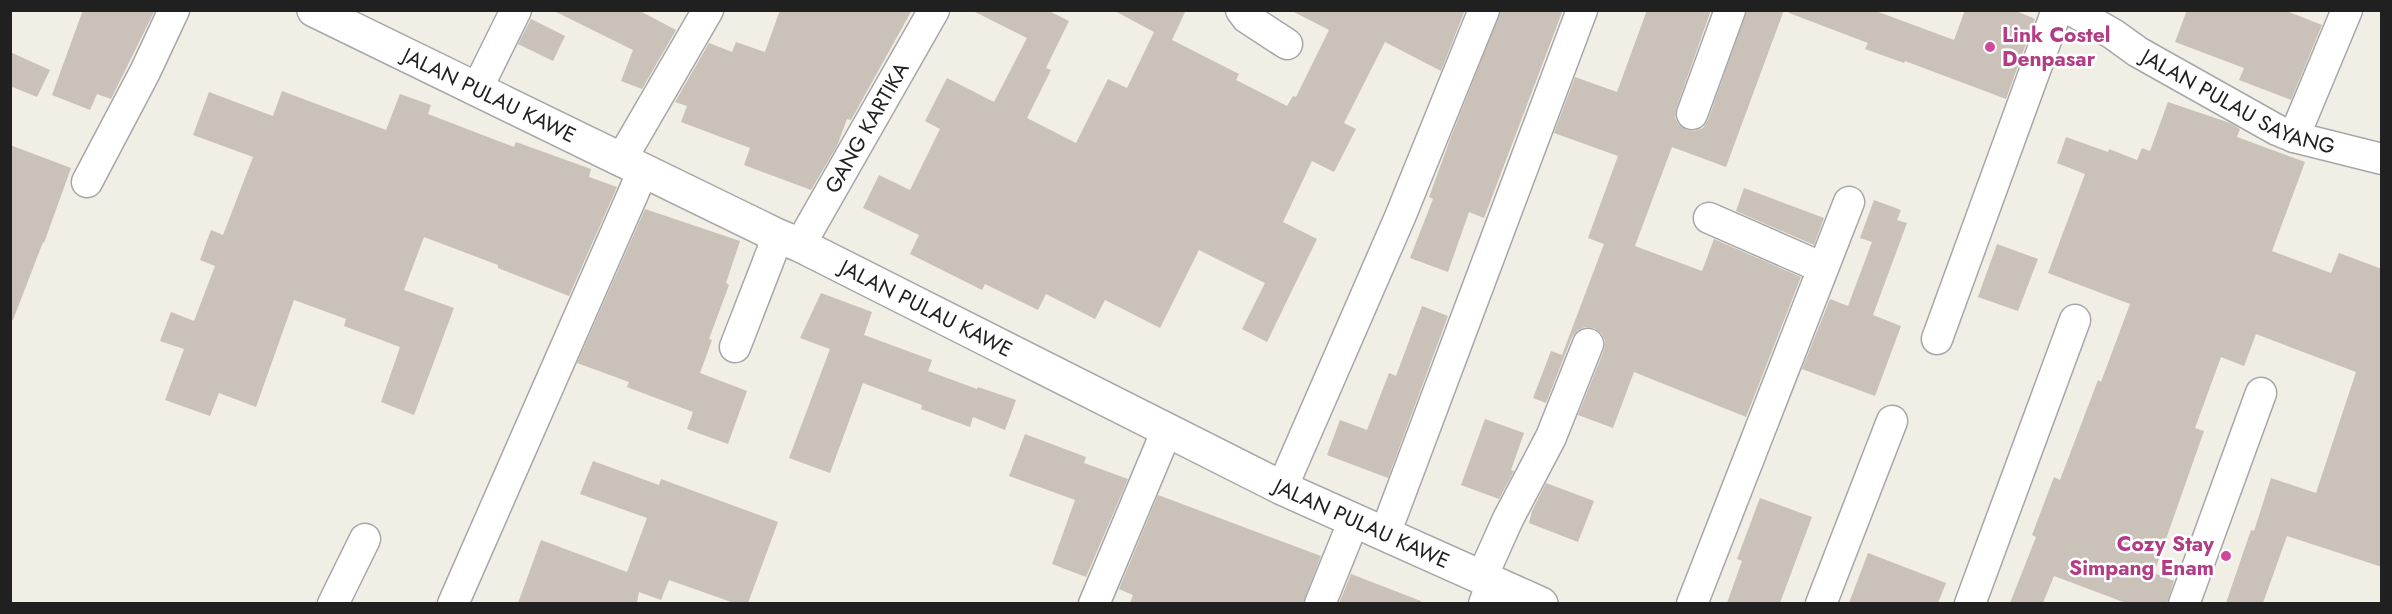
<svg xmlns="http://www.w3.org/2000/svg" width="2392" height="614" viewBox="0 0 2392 614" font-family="Jost,sans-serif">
<rect width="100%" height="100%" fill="#f1eee5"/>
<!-- building -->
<g fill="#cac1b8">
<path d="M 83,10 L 155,10 L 111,99 L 97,94 L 90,110 L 52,95 Z"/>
<path d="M 552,10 L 638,10 L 676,30 L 642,89 L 621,81 L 633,50 Z"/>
<path d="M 780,10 L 912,10 L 851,120 L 847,119 L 837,146 L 811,190 L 744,165 L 750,148 L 681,122 L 687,106 L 675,102 L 709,43 L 732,52 L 736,42 L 765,52 Z"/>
<path d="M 971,10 L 1047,10 L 1069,21 L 1046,68 L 1051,70 L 1027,118 L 1076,143 L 1108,79 L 1127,88 L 1154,32 L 1113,10 L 1186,10 L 1172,40 L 1239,74 L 1236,80 L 1287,106 L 1293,96 L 1296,97 L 1329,30 L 1290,10 L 1465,10 L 1441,71 L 1385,42 L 1344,123 L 1356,129 L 1334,172 L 1312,161 L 1283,222 L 1317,239 L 1267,342 L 1242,329 L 1265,283 L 1199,250 L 1160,328 L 1105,300 L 1095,319 L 1046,294 L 1038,310 L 985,284 L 982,290 L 910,254 L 919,235 L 863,208 L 879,175 L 910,190 L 940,129 L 925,121 L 947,78 L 994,102 L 1027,38 Z"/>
<path d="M 1501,10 L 1563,10 L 1484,218 L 1469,212 L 1448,272 L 1410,258 L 1433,199 L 1429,197 L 1451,137 Z"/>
<path d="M 1647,10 L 1711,10 L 1676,109 L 1675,118 L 1679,125 L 1687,130 L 1694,131 L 1703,128 L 1708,120 L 1747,10 L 1784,10 L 1726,167 L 1672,147 L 1635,246 L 1702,271 L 1714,239 L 1801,277 L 1746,417 L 1634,372 L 1613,428 L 1578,415 L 1604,350 L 1605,341 L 1602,334 L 1594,328 L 1585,327 L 1578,330 L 1572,337 L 1546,403 L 1533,398 L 1551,351 L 1562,355 L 1604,244 L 1588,238 L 1618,156 L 1554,133 L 1575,77 L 1617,92 Z"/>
<path d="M 1789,10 L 1873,10 L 1954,40 L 1965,10 L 2014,10 L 2035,19 L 2006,99 L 1905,61 L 1904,63 L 1865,49 L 1868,43 L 1789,13 Z"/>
<path d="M 2187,10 L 2284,10 L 2322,25 L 2291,100 L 2239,80 L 2244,68 L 2175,42 Z"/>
<path d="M 531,19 L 565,36 L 553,61 L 518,44 Z"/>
<path d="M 10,52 L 50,70 L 37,97 L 10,86 Z"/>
<path d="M 282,91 L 386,130 L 400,94 L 431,105 L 428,114 L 514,147 L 516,142 L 591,169 L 589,177 L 617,187 L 569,296 L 498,268 L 498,265 L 424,237 L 404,290 L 454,308 L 414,415 L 381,402 L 400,347 L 344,326 L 346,319 L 294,300 L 256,407 L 219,393 L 210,416 L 165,400 L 184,349 L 160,341 L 171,312 L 194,321 L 215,266 L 200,260 L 211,230 L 223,235 L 253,157 L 193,135 L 209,92 L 273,116 Z"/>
<path d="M 2168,102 L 2230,123 L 2240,129 L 2237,137 L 2305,162 L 2272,251 L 2331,273 L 2339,253 L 2382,269 L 2382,567 L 2287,536 L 2263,603 L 2226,603 L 2251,530 L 2254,531 L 2271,478 L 2316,493 L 2356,372 L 2256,334 L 2244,366 L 2221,357 L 2195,428 L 2204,431 L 2154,573 L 2174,581 L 2167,603 L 2126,603 L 2054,576 L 2043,603 L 2010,603 L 2036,537 L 2032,535 L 2054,477 L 2060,480 L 2098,380 L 2101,382 L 2130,304 L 2048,273 L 2085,174 L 2057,163 L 2066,137 L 2108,152 L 2109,149 L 2137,160 L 2142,148 L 2150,151 Z"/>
<path d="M 10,145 L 71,168 L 44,243 L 43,242 L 13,320 L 10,319 Z"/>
<path d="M 1744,188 L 1824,218 L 1814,245 L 1736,211 Z"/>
<path d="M 1874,200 L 1901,210 L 1897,220 L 1907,223 L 1873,315 L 1901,326 L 1875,396 L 1802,369 L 1830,299 L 1848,306 L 1872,242 L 1860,238 Z"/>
<path d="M 645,209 L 740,241 L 726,283 L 729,285 L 709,339 L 712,340 L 700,373 L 747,391 L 728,444 L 687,429 L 693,412 L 627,387 L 629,382 L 577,363 Z"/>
<path d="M 1997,244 L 2038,259 L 2018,311 L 1978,297 Z"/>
<path d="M 821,293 L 872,312 L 864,335 L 932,360 L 928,371 L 977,389 L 978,387 L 1016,400 L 1005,430 L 973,417 L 970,427 L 921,409 L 922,405 L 863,383 L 830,473 L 789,458 L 830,349 L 800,338 Z"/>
<path d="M 1422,306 L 1448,316 L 1388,478 L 1327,455 L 1340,420 L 1367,430 L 1389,373 L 1396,376 Z"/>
<path d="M 1485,419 L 1524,433 L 1511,470 L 1514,471 L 1499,499 L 1461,485 Z"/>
<path d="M 1025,434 L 1086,457 L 1084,463 L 1128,479 L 1086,577 L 1052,564 L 1075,500 L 1009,476 Z"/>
<path d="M 593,461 L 659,485 L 661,479 L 778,522 L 748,603 L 734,603 L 669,580 L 661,600 L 639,592 L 637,603 L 518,603 L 541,540 L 627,572 L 647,518 L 580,494 Z"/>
<path d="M 1546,483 L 1594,501 L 1578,542 L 1529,523 L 1532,511 Z"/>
<path d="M 1158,495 L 1321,556 L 1303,603 L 1130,603 L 1133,595 L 1119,589 Z"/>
<path d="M 1760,498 L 1812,517 L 1780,603 L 1727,603 L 1742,561 L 1737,559 Z"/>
<path d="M 1868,553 L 1946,583 L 1938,603 L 1849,603 Z"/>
<path d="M 1351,574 L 1421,601 L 1421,603 L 1339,603 Z"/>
</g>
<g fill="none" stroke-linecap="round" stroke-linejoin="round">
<!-- minor casing -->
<g stroke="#a7a7a7" stroke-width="33">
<g id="minor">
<path d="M 1241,10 L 1247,18 L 1287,44"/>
<path id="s1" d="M 2071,10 L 2113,34 L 2138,52 L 2277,130 L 2294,137 L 2382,159"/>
<path d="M 477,89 L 516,10"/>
<path d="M 1692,114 L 1730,10"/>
<path d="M 2294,137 L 2347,10"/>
<path d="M 621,160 L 708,10"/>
<path d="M 87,182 L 145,72 L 174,10"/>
<path d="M 1709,218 L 1823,268"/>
<path id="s2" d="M 800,245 L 934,10"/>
<path d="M 1937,339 L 2057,10"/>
<path d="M 735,347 L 778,236"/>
<path d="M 1282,488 L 1400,217 L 1484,10"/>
<path d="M 1385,534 L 1582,10"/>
<path d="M 1482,577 L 1508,519 L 1551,437 L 1588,344"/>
<path d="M 333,604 L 365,539"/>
<path d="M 453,604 L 643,171"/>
<path d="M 1094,604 L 1167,430"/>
<path d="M 1320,604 L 1354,520"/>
<path d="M 1484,604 L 1492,582"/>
<path d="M 1692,604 L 1849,202"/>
<path d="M 1821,604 L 1892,421"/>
<path d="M 1970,604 L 2075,320"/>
<path d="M 2184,604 L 2261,393"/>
</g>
</g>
<!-- tertiary casing -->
<g stroke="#a7a7a7" stroke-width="36">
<g id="tertiary">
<path id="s3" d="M 314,10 L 778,236 L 800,245 L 1282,488 L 1541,604"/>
</g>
</g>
<!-- minor -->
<use href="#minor" stroke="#fff" stroke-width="30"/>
<!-- tertiary -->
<use href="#tertiary" stroke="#fff" stroke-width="33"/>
</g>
<!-- markers -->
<g fill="#d1479c" stroke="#fff" stroke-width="2">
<circle cx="1990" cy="47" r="6"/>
<circle cx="2226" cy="556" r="6"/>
</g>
<g text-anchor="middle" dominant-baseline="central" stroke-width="5" stroke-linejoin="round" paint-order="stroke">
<!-- hotel labels -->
<g font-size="21" font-weight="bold" fill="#b23c85" stroke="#fff" text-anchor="start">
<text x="2002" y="35">Link Costel<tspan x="2002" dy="24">Denpasar</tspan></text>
<text x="2214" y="544" text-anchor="end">Cozy Stay<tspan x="2214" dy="24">Simpang Enam</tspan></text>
</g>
<!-- street labels -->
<g font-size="21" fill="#202020" stroke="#fff">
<text stroke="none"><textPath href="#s3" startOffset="195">JALAN PULAU KAWE</textPath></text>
<text stroke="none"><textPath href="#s1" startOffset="192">JALAN PULAU SAYANG</textPath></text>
<text stroke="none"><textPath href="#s2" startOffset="135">GANG KARTIKA</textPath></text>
<text stroke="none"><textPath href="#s3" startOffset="681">JALAN PULAU KAWE</textPath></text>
<text stroke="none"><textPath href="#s3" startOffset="1167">JALAN PULAU KAWE</textPath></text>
</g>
</g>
<!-- border -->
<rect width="2392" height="614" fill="none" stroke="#202020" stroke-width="24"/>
</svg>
